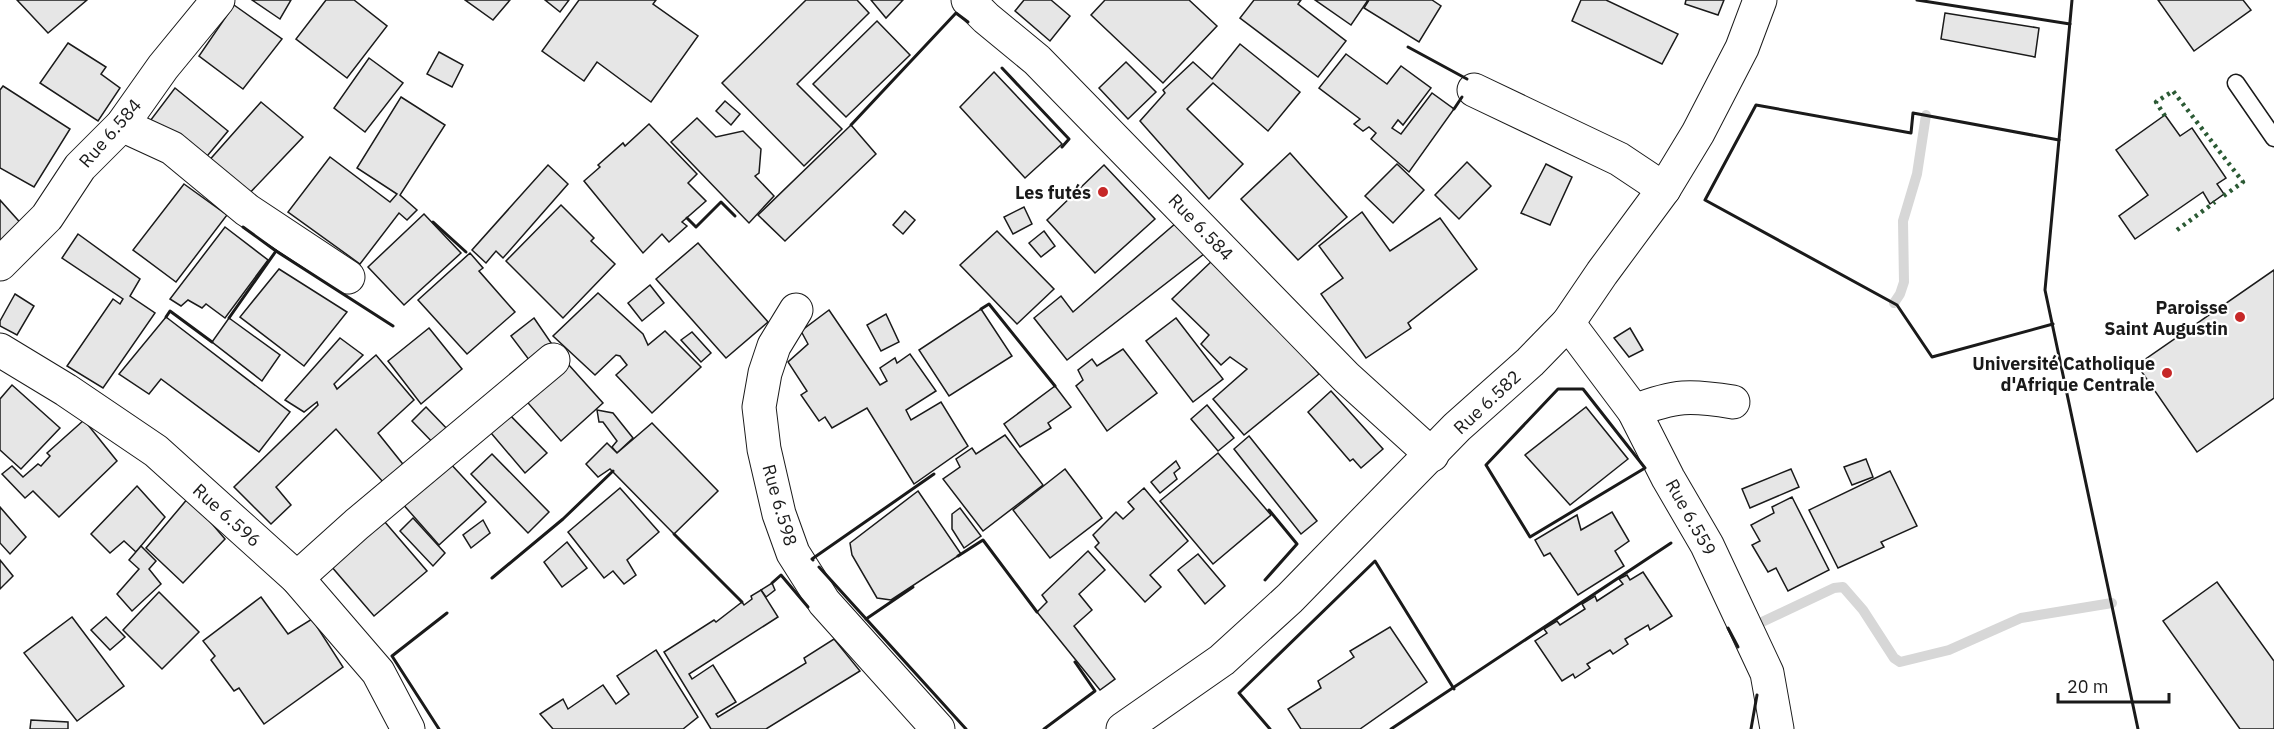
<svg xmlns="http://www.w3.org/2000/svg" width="2274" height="729" viewBox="0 0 2274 729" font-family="'IBM Plex Sans',sans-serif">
<rect width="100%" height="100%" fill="#fff"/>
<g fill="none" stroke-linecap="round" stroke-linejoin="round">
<!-- stream -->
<g stroke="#d7d7d7" stroke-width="10">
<path d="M 1894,303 L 1900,294 L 1904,282 L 1903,221 L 1917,174 L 1926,115"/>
<path d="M 1762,622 L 1834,588 L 1843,587 L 1863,610 L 1894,658 L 1900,662 L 1949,650 L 2021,618 L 2112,603"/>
</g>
</g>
<!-- building -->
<g fill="#e6e6e6" stroke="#1a1a1a" stroke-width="1.5">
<path d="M 17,0 L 87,0 L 48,33 Z"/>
<path d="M 252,0 L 291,0 L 280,19 Z"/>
<path d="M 326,0 L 354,0 L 387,26 L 347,78 L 296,39 Z"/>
<path d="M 465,0 L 510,0 L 493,20 Z"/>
<path d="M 545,0 L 569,0 L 560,12 Z"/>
<path d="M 579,0 L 656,0 L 653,4 L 698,36 L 651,102 L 597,62 L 584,81 L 542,51 Z"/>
<path d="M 806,0 L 857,0 L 869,13 L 797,84 L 842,129 L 804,166 L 722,83 Z"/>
<path d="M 871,0 L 903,0 L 886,18 Z"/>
<path d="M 1024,0 L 1051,0 L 1070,16 L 1050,41 L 1015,11 Z"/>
<path d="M 1105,0 L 1189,0 L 1217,26 L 1163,83 L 1091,15 Z"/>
<path d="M 1254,0 L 1301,0 L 1298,4 L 1346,41 L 1318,77 L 1240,18 Z"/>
<path d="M 1315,0 L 1368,0 L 1351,25 Z"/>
<path d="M 1369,0 L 1432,0 L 1441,6 L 1419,42 L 1364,8 Z"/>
<path d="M 1581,0 L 1606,0 L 1678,34 L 1662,64 L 1572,21 Z"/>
<path d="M 1686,0 L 1724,0 L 1718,15 L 1685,4 Z"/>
<path d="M 2158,0 L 2243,0 L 2251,10 L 2194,51 Z"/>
<path d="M 234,5 L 282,39 L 243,89 L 199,56 Z"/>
<path d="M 1945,13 L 2039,28 L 2035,57 L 1941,39 Z"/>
<path d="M 877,21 L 910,55 L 846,117 L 813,84 Z"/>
<path d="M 68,43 L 106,67 L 101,74 L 120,88 L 98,121 L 40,83 Z"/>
<path d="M 1240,44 L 1300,92 L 1268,131 L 1213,83 L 1187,109 L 1243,164 L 1209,199 L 1140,121 L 1165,93 L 1163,90 L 1193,62 L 1212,79 Z"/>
<path d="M 439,52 L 463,65 L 452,87 L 427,74 Z"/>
<path d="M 1346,54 L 1387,84 L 1401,66 L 1431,88 L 1403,125 L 1398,120 L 1392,128 L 1401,134 L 1432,93 L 1454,109 L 1409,172 L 1371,139 L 1376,133 L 1369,127 L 1363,131 L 1354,124 L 1360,119 L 1319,88 Z"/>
<path d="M 369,58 L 403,83 L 365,132 L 334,108 Z"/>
<path d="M 1126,62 L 1156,92 L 1128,119 L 1099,88 Z"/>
<path d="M 994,72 L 1062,144 L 1025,178 L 960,107 Z"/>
<path d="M 3,86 L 70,129 L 34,187 L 0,168 L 0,90 Z"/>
<path d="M 175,88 L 228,131 L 203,161 L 150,121 Z"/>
<path d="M 401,97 L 445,125 L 400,195 L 417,210 L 407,220 L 399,213 L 360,264 L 288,212 L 330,157 L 390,202 L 397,194 L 357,168 Z"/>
<path d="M 725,101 L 740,114 L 731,125 L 716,111 Z"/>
<path d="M 261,102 L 303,137 L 245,198 L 206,164 Z"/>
<path d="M 2165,115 L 2180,136 L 2192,128 L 2226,178 L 2217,184 L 2224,194 L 2210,204 L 2203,192 L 2135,239 L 2119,216 L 2148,195 L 2116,150 Z"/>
<path d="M 697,118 L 716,137 L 743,131 L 761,149 L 759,173 L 755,176 L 774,196 L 749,223 L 671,142 Z"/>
<path d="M 649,124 L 697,174 L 688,183 L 706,201 L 682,222 L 687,226 L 669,242 L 662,234 L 643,253 L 584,181 L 600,167 L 598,165 L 623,143 L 625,146 Z"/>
<path d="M 851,125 L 876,154 L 785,241 L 758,215 Z"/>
<path d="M 1290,153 L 1347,217 L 1298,260 L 1241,199 Z"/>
<path d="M 1467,162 L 1491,186 L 1459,219 L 1435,195 Z"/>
<path d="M 1397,164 L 1424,190 L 1393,223 L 1365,196 Z"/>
<path d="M 1546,164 L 1572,177 L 1550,225 L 1521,213 Z"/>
<path d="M 548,165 L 568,184 L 503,258 L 496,251 L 486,263 L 472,250 Z"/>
<path d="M 1104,165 L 1155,219 L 1095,273 L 1047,220 Z"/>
<path d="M 184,184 L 227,215 L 176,282 L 133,250 Z"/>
<path d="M 0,200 L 25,228 L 0,248 Z"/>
<path d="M 561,205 L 594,238 L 591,241 L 615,264 L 563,318 L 506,261 Z"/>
<path d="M 1024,207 L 1032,224 L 1013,234 L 1004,217 Z"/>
<path d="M 905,211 L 915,220 L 903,234 L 893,225 Z"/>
<path d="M 1362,212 L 1390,251 L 1440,218 L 1477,269 L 1408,323 L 1411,328 L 1366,358 L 1321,294 L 1343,278 L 1319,246 Z"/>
<path d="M 424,214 L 461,253 L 404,305 L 368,267 Z"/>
<path d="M 1176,223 L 1204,254 L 1067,360 L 1034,318 L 1061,296 L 1073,312 Z"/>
<path d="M 225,227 L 268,260 L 225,318 L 206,304 L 202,308 L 188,300 L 181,306 L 170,299 Z"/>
<path d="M 997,231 L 1054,289 L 1017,324 L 960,265 Z"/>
<path d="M 1044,231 L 1055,246 L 1041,257 L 1029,243 Z"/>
<path d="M 78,234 L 140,279 L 130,296 L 155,313 L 103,388 L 67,366 L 113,299 L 120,304 L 123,299 L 62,258 Z"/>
<path d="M 698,243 L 768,322 L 726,358 L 656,279 Z"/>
<path d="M 470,253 L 483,268 L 479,271 L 515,312 L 467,354 L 418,300 Z"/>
<path d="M 1214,259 L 1282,330 L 1319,374 L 1244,435 L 1213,399 L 1247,369 L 1230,357 L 1221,365 L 1201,344 L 1209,335 L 1172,299 Z"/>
<path d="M 279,269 L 347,312 L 304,366 L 240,317 Z"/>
<path d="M 2274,270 L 2274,398 L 2197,452 L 2137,365 Z"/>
<path d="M 650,285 L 664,303 L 642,321 L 628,303 Z"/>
<path d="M 598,293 L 643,334 L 648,345 L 665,331 L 701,367 L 652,413 L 616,375 L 627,365 L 620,356 L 616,355 L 595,375 L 553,336 Z"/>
<path d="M 15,294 L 34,306 L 17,335 L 0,326 L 0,321 Z"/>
<path d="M 981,309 L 1012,356 L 949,396 L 919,350 Z"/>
<path d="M 829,310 L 880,385 L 887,381 L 880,368 L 895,358 L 897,363 L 910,354 L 936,391 L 906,410 L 911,420 L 941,402 L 968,446 L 914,484 L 867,408 L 832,428 L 825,417 L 819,421 L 801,395 L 807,391 L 788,362 L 808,344 L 801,331 Z"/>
<path d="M 886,314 L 899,342 L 881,351 L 867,325 Z"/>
<path d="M 166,317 L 290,412 L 259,452 L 161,379 L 149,394 L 119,374 Z"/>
<path d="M 229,318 L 280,355 L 262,381 L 212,342 Z"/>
<path d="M 534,318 L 558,353 L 536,369 L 511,336 Z"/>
<path d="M 1176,318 L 1223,379 L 1193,402 L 1146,341 Z"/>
<path d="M 429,328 L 462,369 L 421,404 L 388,361 Z"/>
<path d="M 1630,328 L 1643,350 L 1629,357 L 1614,338 Z"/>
<path d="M 692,332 L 711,353 L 701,362 L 681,340 Z"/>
<path d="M 340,338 L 363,355 L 334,384 L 337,389 L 376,355 L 414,400 L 378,433 L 410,473 L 391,491 L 336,429 L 276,487 L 291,505 L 271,524 L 234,487 L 318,405 L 317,402 L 304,412 L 285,400 Z"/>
<path d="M 1123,349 L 1157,393 L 1107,431 L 1076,386 L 1083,380 L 1078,370 L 1092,359 L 1097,366 Z"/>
<path d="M 568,364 L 603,403 L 561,441 L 522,396 Z"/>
<path d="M 12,385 L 60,428 L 21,469 L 0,450 L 0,399 Z"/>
<path d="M 1055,386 L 1071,407 L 1048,423 L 1051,428 L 1020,447 L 1004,424 Z"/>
<path d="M 1331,391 L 1383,449 L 1361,468 L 1353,459 L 1350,461 L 1308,412 Z"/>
<path d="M 1207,405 L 1234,438 L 1218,451 L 1191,419 Z"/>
<path d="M 426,407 L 452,434 L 438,448 L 412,421 Z"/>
<path d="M 1586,407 L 1628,459 L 1570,505 L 1525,455 Z"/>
<path d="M 504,409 L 547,453 L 525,473 L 486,427 Z"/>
<path d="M 597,410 L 613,413 L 633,438 L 617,453 L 612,447 L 617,441 L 603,422 L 599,422 Z"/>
<path d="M 84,420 L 117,461 L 59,517 L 33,491 L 25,498 L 2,474 L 12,466 L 23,477 L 38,464 L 41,466 L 50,456 L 47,453 Z"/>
<path d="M 652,423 L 718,491 L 674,534 L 610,469 L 598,477 L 586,464 L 607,443 L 617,453 Z"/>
<path d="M 1005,435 L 1043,485 L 983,531 L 943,479 L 960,467 L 956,459 L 972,448 L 976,454 Z"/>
<path d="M 1249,436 L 1317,521 L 1301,534 L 1234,449 Z"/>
<path d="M 1218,453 L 1271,515 L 1213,564 L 1160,501 Z"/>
<path d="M 492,454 L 549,512 L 528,533 L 471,474 Z"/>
<path d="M 1866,459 L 1873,477 L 1852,485 L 1844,467 Z"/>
<path d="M 448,461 L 486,502 L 439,545 L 401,502 Z"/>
<path d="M 1176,461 L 1180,468 L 1174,473 L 1177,479 L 1160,493 L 1151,482 Z"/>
<path d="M 1065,469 L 1102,518 L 1050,558 L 1013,510 Z"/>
<path d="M 1791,469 L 1799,487 L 1750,508 L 1742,489 Z"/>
<path d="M 1890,471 L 1917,526 L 1881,542 L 1884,547 L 1838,568 L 1809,510 Z"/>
<path d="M 137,486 L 165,517 L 136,552 L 124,541 L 110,553 L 91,534 Z"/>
<path d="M 620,488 L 659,532 L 627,560 L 636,575 L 624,584 L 613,571 L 604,578 L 568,532 Z"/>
<path d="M 1144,488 L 1188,541 L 1150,575 L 1161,587 L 1145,602 L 1095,547 L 1099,543 L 1093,535 L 1116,512 L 1123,519 L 1134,509 L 1128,502 Z"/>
<path d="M 918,491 L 961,554 L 891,600 L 877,598 L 852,555 L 850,543 Z"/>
<path d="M 189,497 L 225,539 L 183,583 L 146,548 Z"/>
<path d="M 1792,497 L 1829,570 L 1788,591 L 1776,568 L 1768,572 L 1752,545 L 1760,541 L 1751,525 L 1774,513 L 1772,507 Z"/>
<path d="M 0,507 L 26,537 L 10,554 L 0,543 Z"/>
<path d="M 960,508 L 981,536 L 964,548 L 952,529 L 952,514 Z"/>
<path d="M 1612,512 L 1629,541 L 1615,551 L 1624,566 L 1578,595 L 1550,553 L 1544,556 L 1535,540 L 1577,515 L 1581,530 Z"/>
<path d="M 378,514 L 427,571 L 374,616 L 325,559 Z"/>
<path d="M 413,518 L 445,553 L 433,566 L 400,531 Z"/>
<path d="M 483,520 L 490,533 L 471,548 L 463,535 Z"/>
<path d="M 567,542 L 587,568 L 562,587 L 544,562 Z"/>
<path d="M 141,546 L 156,561 L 149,569 L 161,584 L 132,611 L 117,594 L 139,569 L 129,560 Z"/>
<path d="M 1088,551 L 1105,570 L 1079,594 L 1092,610 L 1074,626 L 1115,679 L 1100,690 L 1037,612 L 1047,602 L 1042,595 Z"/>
<path d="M 1198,554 L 1225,586 L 1205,604 L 1178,570 Z"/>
<path d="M 0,560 L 13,576 L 0,589 Z"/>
<path d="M 1643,572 L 1672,616 L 1650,630 L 1648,625 L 1625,639 L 1628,644 L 1613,654 L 1610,650 L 1587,664 L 1590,668 L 1575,678 L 1573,674 L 1562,681 L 1535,641 L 1547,633 L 1544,629 L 1557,621 L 1560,625 L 1585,609 L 1582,604 L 1595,596 L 1597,601 L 1623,584 L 1619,579 L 1627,575 L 1630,580 Z"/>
<path d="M 2217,582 L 2274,661 L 2274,729 L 2240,729 L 2163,621 Z"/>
<path d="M 772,583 L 775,590 L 766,597 L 761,590 Z"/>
<path d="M 761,590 L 778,617 L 689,674 L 692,679 L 713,665 L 736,702 L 716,714 L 718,717 L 806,663 L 804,658 L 834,639 L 860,671 L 766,729 L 711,729 L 664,652 L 714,620 L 716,622 L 742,602 L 744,605 L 752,599 L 751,596 Z"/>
<path d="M 159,592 L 199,632 L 162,669 L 123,630 Z"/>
<path d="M 261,597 L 288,634 L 312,619 L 343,667 L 264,724 L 239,688 L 234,691 L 211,660 L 215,656 L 203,641 Z"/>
<path d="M 72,617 L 124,686 L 77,721 L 24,653 Z"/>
<path d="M 106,617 L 125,637 L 110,650 L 91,630 Z"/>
<path d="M 1390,627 L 1427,682 L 1360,729 L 1301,729 L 1288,709 L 1321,688 L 1318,681 L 1354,657 L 1350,651 Z"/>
<path d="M 656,650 L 698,717 L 683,729 L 553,729 L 540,714 L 563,699 L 568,709 L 603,685 L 616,704 L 629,694 L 617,676 Z"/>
<path d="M 31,720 L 68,722 L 68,729 L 30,729 Z"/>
</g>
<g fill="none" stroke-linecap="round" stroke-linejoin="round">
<!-- lane casing -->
<g stroke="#1a1a1a" stroke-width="19">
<path id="lane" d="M 2236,83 L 2274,138"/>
</g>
<!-- street casing -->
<g stroke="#1a1a1a" stroke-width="35">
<g id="street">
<path d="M 968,0 L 986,18 L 1037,60 L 1346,377 L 1432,455"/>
<path d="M 1474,90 L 1619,159 L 1664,189"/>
<path d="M 122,125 L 172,148 L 247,210 L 348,277"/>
<path d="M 0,264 L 47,217 L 80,167 L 122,125 L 163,67 L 218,0"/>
<path d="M 796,310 L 774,346 L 765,373 L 759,407 L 764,449 L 779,514 L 793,553 L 824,602 L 938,729"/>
<path d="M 1568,323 L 1634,411 L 1668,478 L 1707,545 L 1767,673 L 1777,729"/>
<path d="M 0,350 L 66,390 L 156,451 L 297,578 L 378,672 L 408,729"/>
<path d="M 1634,411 C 1676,395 1690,395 1733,402"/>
<path d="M 297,578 L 357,524 L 553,360"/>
<path d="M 1123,729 L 1222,660 L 1290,598 L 1457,427 L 1530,362 L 1568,323 L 1602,273 L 1664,189 L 1698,133 L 1742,48 L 1760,0"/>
</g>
</g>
<!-- lane -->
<use href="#lane" stroke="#fff" stroke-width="16"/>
<!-- street -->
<use href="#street" stroke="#fff" stroke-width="33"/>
<!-- hedge -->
<g stroke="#2b5a34" stroke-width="4.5" stroke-dasharray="3 4.5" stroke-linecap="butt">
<path d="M 2165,116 L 2156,102 L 2173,91 L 2243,182 L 2222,197"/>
<path d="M 2177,230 L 2215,202"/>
</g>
<!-- wall -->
<g stroke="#1a1a1a" stroke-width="3">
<path d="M 1917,0 L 2070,24"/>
<path d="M 2072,0 L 2045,290 L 2138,729"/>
<path d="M 1408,47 L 1467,79"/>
<path d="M 1002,68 L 1069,139 L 1062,147"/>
<path d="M 1454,109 L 1462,97"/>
<path d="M 851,125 L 956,13 L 968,22"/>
<path d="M 687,218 L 696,227 L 721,202 L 735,216"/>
<path d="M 433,222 L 466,252"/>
<path d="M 243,227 L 276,251 L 393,326"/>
<path d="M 981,309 L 989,304 L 1055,386"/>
<path d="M 166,317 L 170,311 L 212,342"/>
<path d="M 229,318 L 276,251"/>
<path d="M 2053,324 L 1932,357 L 1897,305 L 1705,200 L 1756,105 L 1911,133 L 1913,113 L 2059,140"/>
<path d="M 1558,389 L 1583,389 L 1645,468 L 1530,537 L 1486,465 Z"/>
<path d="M 674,534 L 742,602"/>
<path d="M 958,556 L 983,540 L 1037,612"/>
<path d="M 813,560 L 812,559 L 934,474"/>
<path d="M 819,567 L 966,729"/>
<path d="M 492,578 L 563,519 L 613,471"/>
<path d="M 1265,580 L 1297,544 L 1269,510"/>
<path d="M 772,583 L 781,575 L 808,607"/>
<path d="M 866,619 L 913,587"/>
<path d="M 1728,628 L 1738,647"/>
<path d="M 439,729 L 392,656 L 447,613"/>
<path d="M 1044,729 L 1095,691 L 1075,662"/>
<path d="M 1270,729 L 1239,693 L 1375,561 L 1454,689"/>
<path d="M 1391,729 L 1671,543"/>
<path d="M 1751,729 L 1757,695"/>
</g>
</g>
<!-- markers -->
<g fill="#c62828" stroke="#fff" stroke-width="2">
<circle cx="1103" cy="192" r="6"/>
<circle cx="2240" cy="317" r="6"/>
<circle cx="2167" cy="373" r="6"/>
</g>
<g text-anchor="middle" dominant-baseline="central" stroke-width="4.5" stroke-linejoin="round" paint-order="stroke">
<!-- street labels -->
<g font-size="18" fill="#1a1a1a" stroke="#fff">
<text transform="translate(110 133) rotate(-49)">Rue 6.584</text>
<text transform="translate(1201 227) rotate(46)">Rue 6.584</text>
<text transform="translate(1487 402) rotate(-43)">Rue 6.582</text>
<text transform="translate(780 505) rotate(74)">Rue 6.598</text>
<text transform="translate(227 515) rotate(42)">Rue 6.596</text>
<text transform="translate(1691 517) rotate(61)">Rue 6.559</text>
</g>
<!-- poi labels -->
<g font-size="18" font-weight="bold" fill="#1a1a1a" stroke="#fff" text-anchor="end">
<text x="1091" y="192">Les futés</text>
<text x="2228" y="307">Paroisse<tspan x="2228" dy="21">Saint Augustin</tspan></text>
<text x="2155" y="363">Université Catholique<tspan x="2155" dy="21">d'Afrique Centrale</tspan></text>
</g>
</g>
<!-- scale -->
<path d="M2058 693v9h111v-9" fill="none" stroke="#1a1a1a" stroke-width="3"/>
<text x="2067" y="693" font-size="18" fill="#1a1a1a" stroke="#ffffff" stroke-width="4.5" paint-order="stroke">20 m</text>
</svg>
